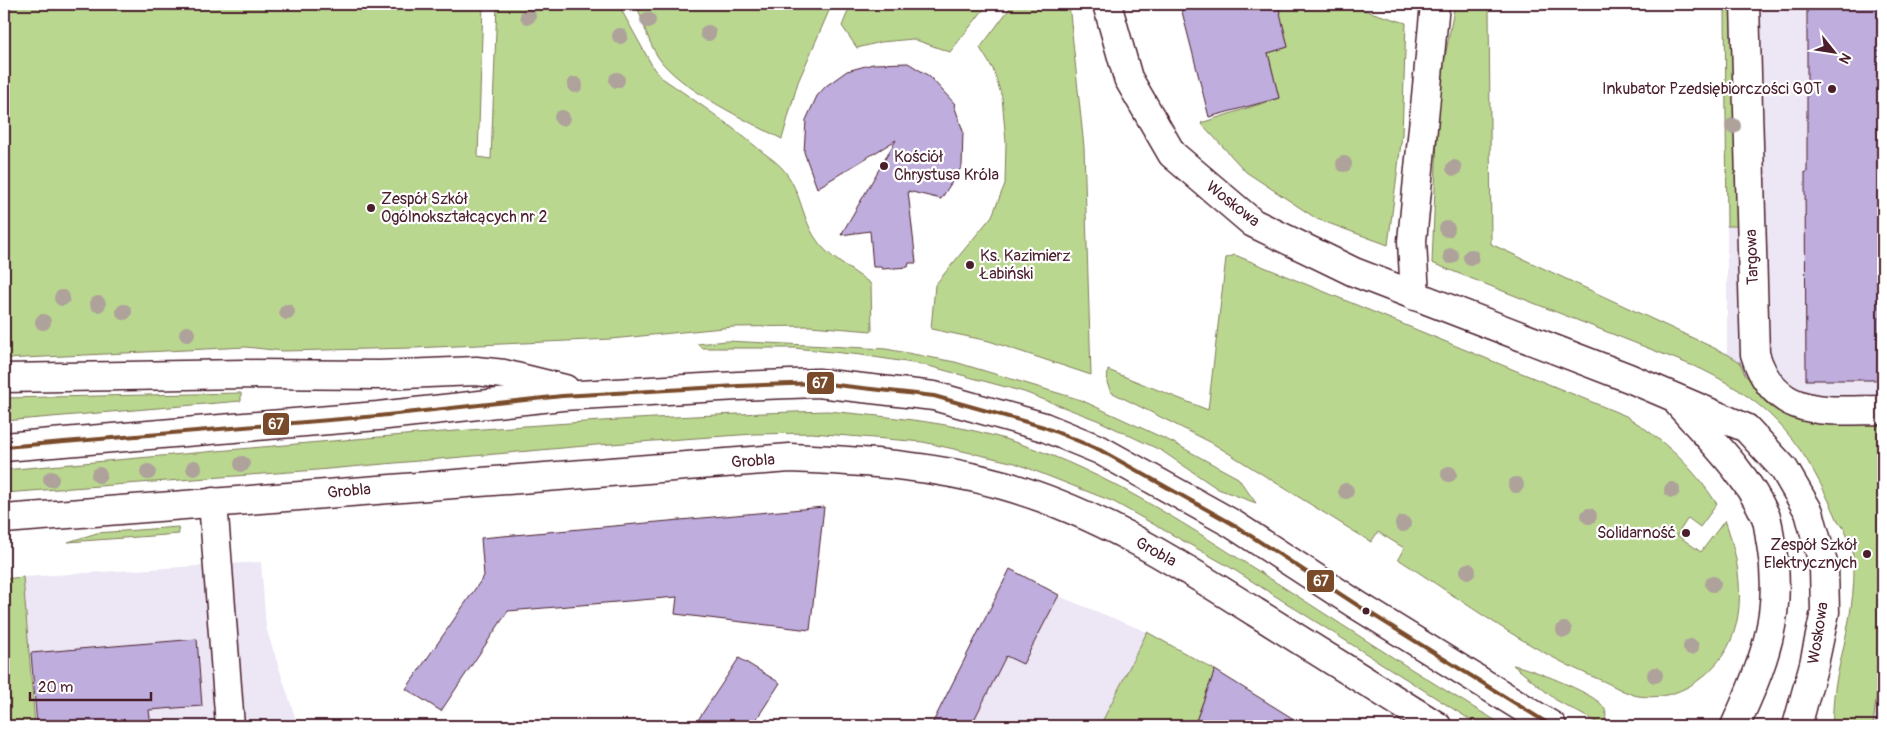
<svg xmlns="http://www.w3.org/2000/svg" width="1887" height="730" viewBox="0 0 1887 730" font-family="Pangolin,sans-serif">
<rect width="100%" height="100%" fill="#fff"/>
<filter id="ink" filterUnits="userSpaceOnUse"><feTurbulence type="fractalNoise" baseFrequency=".02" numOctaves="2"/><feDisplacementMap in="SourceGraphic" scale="10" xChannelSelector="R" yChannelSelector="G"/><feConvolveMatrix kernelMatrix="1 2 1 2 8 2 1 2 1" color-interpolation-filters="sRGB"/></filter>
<g filter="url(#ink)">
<!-- built -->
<g fill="#ece6f5">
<path d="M 1727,4 L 1883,4 L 1883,726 L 1832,726 L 1835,689 L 1847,632 L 1855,577 L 1846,530 L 1856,425 L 1795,418 L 1745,375 L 1740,362 L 1727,354 Z"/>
<path d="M 261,562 L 266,628 L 298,726 L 37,726 L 23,577 Z"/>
<path d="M 1010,569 L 1056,595 L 1147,632 L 1100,726 L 931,726 Z"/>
</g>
<!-- green -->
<g fill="#bad78f" stroke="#827b5d">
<path d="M 4,4 L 483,4 L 478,157 L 491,159 L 497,4 L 618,4 L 654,69 L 662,78 C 696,101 729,124 760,150 C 769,157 780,164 786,173 C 800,191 802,216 814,236 C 828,259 851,268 871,284 L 872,331 L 810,326 L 733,327 L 611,339 L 413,348 L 283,351 L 246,347 L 4,359 Z"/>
<path d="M 636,4 L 832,4 L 798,82 L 782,139 C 749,122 678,88 658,57 C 648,42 643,21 636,4 Z"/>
<path d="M 851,4 L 988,4 L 950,52 L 913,39 L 881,42 L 857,48 L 842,26 Z"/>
<path d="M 1013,4 L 1069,4 L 1084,147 L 1091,375 L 989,341 L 931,329 L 935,285 L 992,216 L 1005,184 L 1006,142 L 1002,97 L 993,69 L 980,48 Z"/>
<path d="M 1255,4 L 1344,4 L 1406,23 L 1402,135 L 1388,245 L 1317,219 L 1246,172 L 1201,123 L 1279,98 L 1268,53 L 1288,47 L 1283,26 L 1261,28 Z"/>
<path d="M 1455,4 L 1489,4 L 1491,244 L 1727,354 L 1740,362 L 1745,375 L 1795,418 L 1856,424 L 1883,425 L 1883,664 L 1880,664 L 1873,726 L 1832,726 C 1833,714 1833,700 1835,688 C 1842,645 1872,556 1838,521 C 1806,447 1775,405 1701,369 L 1432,263 L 1439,89 Z"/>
<path d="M 1737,9 L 1739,226 L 1727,226 L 1725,10 Z"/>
<path d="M 1235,255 L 1626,416 C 1663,439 1693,467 1717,504 L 1700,527 L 1688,518 L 1677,535 L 1701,552 L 1725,520 C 1740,561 1749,617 1723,655 C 1703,683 1673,701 1638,696 C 1627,694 1614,686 1603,681 C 1529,651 1465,602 1398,559 L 1404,548 L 1378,532 L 1371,542 L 1212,443 L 1111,392 L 1107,383 L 1108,370 L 1208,410 L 1226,258 Z"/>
<path d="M 727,341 L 886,349 L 955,362 L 1081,400 L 1174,443 L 1238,478 L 1256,503 L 1218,489 L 1162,451 L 1097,420 L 1024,392 L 925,365 L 861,355 L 794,348 L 702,348 L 697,344 Z"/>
<path d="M 241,393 L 241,401 L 4,421 L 4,398 Z"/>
<path d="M 828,411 C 879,416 930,420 979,432 C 1075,455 1162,509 1244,562 C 1331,617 1417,675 1505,726 L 1477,724 L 1228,566 L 1114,502 L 1015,463 L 923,442 L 812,433 L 754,434 L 596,445 L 317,470 L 4,493 L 4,470 C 278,446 553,418 828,411 Z"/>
<path d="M 178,527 L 179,534 L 68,542 L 97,533 Z"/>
<path d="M 23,577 L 35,726 L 4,726 L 4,579 Z"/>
<path d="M 1147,632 L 1215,670 L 1194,726 L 1100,726 Z"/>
<path d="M 1513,665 C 1530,668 1591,692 1602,705 C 1608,712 1606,718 1603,726 L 1556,700 Z"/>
</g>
<!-- building -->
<g fill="#beaddd" stroke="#4a1f2b">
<path d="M 1180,4 L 1278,4 L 1288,47 L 1268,53 L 1279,98 L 1209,117 Z"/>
<path d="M 1810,4 L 1883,4 L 1883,380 L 1806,380 L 1805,172 L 1807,172 L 1807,7 L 1810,6 Z"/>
<path d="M 908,63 L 929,76 L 955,104 L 954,105 L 963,131 L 962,166 L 941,199 L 908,191 L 916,263 L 909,263 L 908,267 L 882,269 L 881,267 L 873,267 L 870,231 L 841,235 L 896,140 L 817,188 L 804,152 L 806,120 L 817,96 L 826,86 L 847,71 L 873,64 Z"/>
<path d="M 824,507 L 810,630 L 675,614 L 677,597 L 508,611 L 441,711 L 406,689 L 484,576 L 481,538 Z"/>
<path d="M 1010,569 L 1059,595 L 1023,664 L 1006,656 L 971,726 L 931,726 Z"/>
<path d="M 197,639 L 202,706 L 149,710 L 151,726 L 37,726 L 31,653 Z"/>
<path d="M 739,658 L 780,683 L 752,726 L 694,726 Z"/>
<path d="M 1215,670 L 1305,726 L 1194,726 Z"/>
</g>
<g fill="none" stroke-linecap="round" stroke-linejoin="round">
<!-- minor casing -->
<g stroke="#4a1f2b" stroke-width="31">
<g id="minor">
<path d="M 1107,4 L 1128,78 L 1172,154 L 1253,223 L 1354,272 L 1629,378 L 1746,428 L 1784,469 L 1809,512 L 1824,567 L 1825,612 L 1814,664 L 1797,726"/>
<path d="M 1745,4 L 1755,354 C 1775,420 1827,410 1883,410"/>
<path d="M 1415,296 L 1412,241 L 1435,4"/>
<path d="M 1679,404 C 1709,438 1746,473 1765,515 C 1769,523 1769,535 1771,544 C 1784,614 1763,665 1735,726"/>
<path d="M 213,502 L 230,726"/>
</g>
</g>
<!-- major casing -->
<g stroke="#4a1f2b" stroke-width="31">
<g id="major">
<path d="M 4,378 L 245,374 L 380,375 L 476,371 L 504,374 L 565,389"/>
<path d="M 4,447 L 378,416 L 562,396 L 738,386 L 818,383 L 934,396 L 1044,427 L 1100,450 L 1231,523 L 1357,605 L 1552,726"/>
<path d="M 4,519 L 790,458 C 863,461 933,465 1003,485 C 1095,511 1175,561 1255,612 C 1316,650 1377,688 1437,726"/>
</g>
</g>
<!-- minor -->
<use href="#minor" stroke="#fff" stroke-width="28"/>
<!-- major -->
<use href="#major" stroke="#fff" stroke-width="28"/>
<!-- bus-1 casing -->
<g stroke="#fff" stroke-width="8">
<path id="bus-1" d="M 4,447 L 378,416 L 562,396 L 738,386 L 818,383 L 934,396 L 1044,427 L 1100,450 L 1231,523 L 1357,605 L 1552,726"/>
</g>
<!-- bus-1 -->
<use href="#bus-1" stroke="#7a4b2a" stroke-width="4"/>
</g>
<!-- trees -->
<g fill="#aea29b">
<circle cx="528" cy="16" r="8"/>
<circle cx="648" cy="20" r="8"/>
<circle cx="708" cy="33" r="8"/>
<circle cx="620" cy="36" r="8"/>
<circle cx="617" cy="80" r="8"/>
<circle cx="575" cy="85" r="8"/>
<circle cx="562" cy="118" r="8"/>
<circle cx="1733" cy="126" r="8"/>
<circle cx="1344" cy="164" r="8"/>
<circle cx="1454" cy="168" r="8"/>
<circle cx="1447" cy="229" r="8"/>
<circle cx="1451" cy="256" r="8"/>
<circle cx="1471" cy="257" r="8"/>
<circle cx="62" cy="298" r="8"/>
<circle cx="98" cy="304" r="8"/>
<circle cx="124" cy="312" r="8"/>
<circle cx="287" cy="312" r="8"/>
<circle cx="43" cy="322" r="8"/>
<circle cx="187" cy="334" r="8"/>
<circle cx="242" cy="464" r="8"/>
<circle cx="194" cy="468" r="8"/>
<circle cx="148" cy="472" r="8"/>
<circle cx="1449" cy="474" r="8"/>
<circle cx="99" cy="475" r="8"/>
<circle cx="51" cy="479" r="8"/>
<circle cx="1516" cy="485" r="8"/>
<circle cx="1672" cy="490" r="8"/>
<circle cx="1346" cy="491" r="8"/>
<circle cx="1589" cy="516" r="8"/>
<circle cx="1403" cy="524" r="8"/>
<circle cx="1468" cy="571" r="8"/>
<circle cx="1713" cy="584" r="8"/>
<circle cx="1564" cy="630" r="8"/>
<circle cx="1691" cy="647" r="8"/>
<circle cx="1655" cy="675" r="8"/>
</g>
</g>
<!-- markers -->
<g fill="#4a1f2b" stroke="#fff" stroke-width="2">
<circle cx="1832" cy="89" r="5"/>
<circle cx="884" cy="166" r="5"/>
<circle cx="371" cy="208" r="5"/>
<circle cx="970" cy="265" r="5"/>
<circle cx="1686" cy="533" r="5"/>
<circle cx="1867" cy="554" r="5"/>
<circle cx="1366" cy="611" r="4.5"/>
</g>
<g text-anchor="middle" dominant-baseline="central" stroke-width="4.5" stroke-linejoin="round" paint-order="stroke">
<!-- poi labels -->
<g font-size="16" fill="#4a1f2b" stroke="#fff" text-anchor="end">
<text x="1822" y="89">Inkubator Pzedsiębiorczości GOT</text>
<text x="894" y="157" text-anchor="start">Kościół<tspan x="894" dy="18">Chrystusa Króla</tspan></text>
<text x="381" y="199" text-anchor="start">Zespół Szkół<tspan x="381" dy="18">Ogólnokształcących nr 2</tspan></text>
<text x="980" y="256" text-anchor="start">Ks. Kazimierz<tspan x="980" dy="18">Łabiński</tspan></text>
<text x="1676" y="533">Solidarność</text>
<text x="1857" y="545">Zespół Szkół<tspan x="1857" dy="18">Elektrycznych</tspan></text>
</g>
<!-- street labels -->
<g font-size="16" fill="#4a1f2b" stroke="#fff">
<text transform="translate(1233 204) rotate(38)">Woskowa</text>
<text transform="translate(1752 257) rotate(-92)">Targowa</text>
<text transform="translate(753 461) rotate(-4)">Grobla</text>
<text transform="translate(349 491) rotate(-5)">Grobla</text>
<text transform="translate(1156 552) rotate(29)">Grobla</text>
<text transform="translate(1818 633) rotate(-81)">Woskowa</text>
</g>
</g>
<g stroke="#fff" stroke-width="2">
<rect x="806" y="371" width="29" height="24" rx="5" fill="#7a4b2a"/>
<rect x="262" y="412" width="28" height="24" rx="5" fill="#7a4b2a"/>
<rect x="1306" y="569" width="29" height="24" rx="5" fill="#7a4b2a"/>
</g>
<g font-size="14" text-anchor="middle" font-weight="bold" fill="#fff">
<text x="820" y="388">67</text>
<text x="276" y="429">67</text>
<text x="1321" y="586">67</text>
</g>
<!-- margin -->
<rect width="1887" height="730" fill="none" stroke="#fff" stroke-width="20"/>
<rect x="10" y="10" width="1867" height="710" fill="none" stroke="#4a1f2b" stroke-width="2" filter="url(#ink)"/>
<!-- north arrow -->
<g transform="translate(1834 52) rotate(120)" stroke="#ffffff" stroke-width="4" paint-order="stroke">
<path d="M0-4L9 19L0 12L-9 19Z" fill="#4a1f2b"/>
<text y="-8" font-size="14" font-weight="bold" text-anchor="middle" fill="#4a1f2b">N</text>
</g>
<!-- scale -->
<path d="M30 692v8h121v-8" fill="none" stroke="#4a1f2b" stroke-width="2.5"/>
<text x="38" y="692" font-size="15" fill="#4a1f2b" stroke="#ffffff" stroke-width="4" paint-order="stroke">20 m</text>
</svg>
